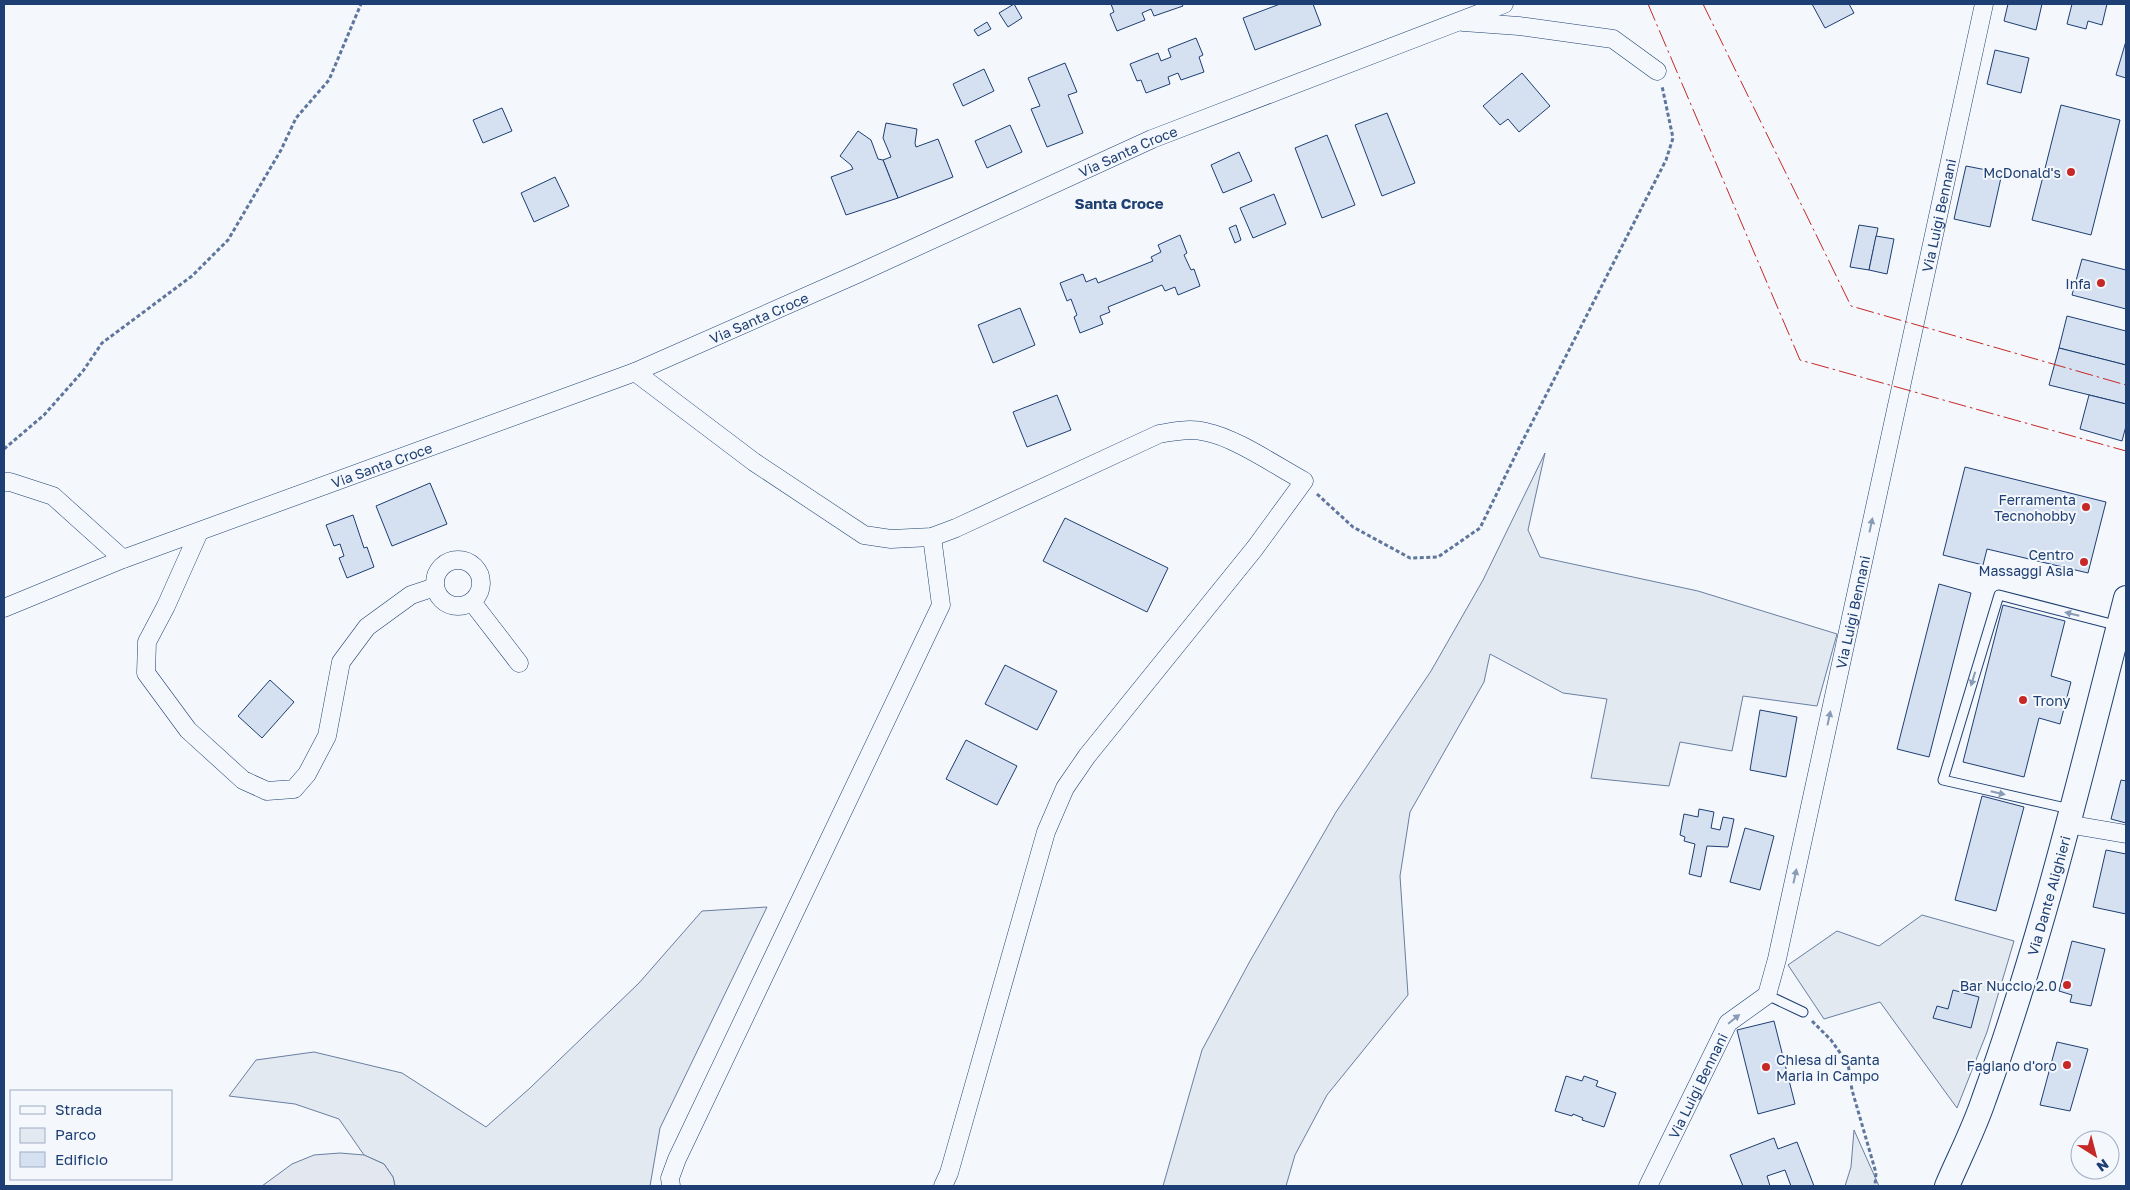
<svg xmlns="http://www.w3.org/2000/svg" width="2130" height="1190" viewBox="0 0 2130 1190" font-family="'Golos Text',sans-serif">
<rect width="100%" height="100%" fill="#f4f7fb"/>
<!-- green -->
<g fill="#e3e9f0" stroke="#687fa3">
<path d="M 1545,453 L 1528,530 L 1540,557 L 1698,591 L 1837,634 L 1817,706 L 1743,696 L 1732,751 L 1680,742 L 1669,786 L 1591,778 L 1607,699 L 1563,693 L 1490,654 L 1484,682 L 1410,812 L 1400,876 L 1408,995 L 1327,1095 L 1295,1155 L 1286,1186 L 1163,1186 L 1202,1050 L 1250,961 L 1336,812 L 1431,671 L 1483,580 Z"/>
<path d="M 767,907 L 660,1128 L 650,1186 L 395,1186 L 393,1177 L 384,1164 L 364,1155 L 339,1119 L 295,1104 L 229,1096 L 256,1060 L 314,1052 L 402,1073 L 486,1127 L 530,1088 L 639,983 L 702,911 Z"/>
<path d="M 1922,915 L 2014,941 L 1987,1032 L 1957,1108 L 1880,1002 L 1824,1019 L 1788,965 L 1837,931 L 1879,946 Z"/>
<path d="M 1854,1130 L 1879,1186 L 1845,1186 L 1851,1167 Z"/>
</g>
<!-- parking -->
<path fill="#e3e8f0" stroke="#687fa3" d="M 340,1153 L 364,1155 L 384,1164 L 393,1177 L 395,1186 L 262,1186 L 292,1164 L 314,1155 Z"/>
<!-- building -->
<g fill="#d5e0f0" stroke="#1d3f73">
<path d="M 1014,4 L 1022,18 L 1008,27 L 999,13 Z"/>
<path d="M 1111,4 L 1182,4 L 1183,6 L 1154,16 L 1151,9 L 1142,13 L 1145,20 L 1117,31 L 1110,14 L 1114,12 Z"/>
<path d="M 1280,4 L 1313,4 L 1321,25 L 1255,50 L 1243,18 Z"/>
<path d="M 1812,4 L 1849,4 L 1854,13 L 1825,28 Z"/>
<path d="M 2008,4 L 2042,4 L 2036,30 L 2004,21 Z"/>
<path d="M 2072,4 L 2107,4 L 2102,25 L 2088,21 L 2086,29 L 2067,24 Z"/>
<path d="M 987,22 L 991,29 L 978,36 L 974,30 Z"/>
<path d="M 1196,38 L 1203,55 L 1199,57 L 1204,72 L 1181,80 L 1178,73 L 1168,77 L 1170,84 L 1146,93 L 1141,80 L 1137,81 L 1130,64 L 1158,53 L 1161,61 L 1171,57 L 1168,49 Z"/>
<path d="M 2126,41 L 2126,78 L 2116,75 Z"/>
<path d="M 1995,50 L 2029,58 L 2021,93 L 1987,84 Z"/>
<path d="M 1065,63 L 1077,92 L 1068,95 L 1083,133 L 1047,147 L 1031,109 L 1040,106 L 1028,78 Z"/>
<path d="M 984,69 L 994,91 L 963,106 L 953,84 Z"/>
<path d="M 1522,73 L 1550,106 L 1519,132 L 1508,119 L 1500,125 L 1483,106 Z"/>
<path d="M 2061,105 L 2120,120 L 2091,235 L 2032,220 Z"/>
<path d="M 502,108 L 512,131 L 483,143 L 473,120 Z"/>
<path d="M 1387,113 L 1415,183 L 1382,196 L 1355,125 Z"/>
<path d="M 886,123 L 917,129 L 915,143 L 916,147 L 938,139 L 953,177 L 898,198 L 883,160 L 891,157 L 883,138 Z"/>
<path d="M 1010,125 L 1022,152 L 987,168 L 975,141 Z"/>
<path d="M 858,131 L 871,140 L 878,159 L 883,160 L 898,198 L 846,215 L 831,177 L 853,169 L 851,165 L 840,156 Z"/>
<path d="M 1327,135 L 1355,205 L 1322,218 L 1295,148 Z"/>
<path d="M 1239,152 L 1252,181 L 1223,193 L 1211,165 Z"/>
<path d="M 1966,166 L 2002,173 L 1990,227 L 1954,219 Z"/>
<path d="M 555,177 L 569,206 L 534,222 L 521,193 Z"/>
<path d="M 1274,194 L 1286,224 L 1253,238 L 1240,208 Z"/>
<path d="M 1236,225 L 1241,240 L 1235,243 L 1229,228 Z"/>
<path d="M 1859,225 L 1878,228 L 1869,270 L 1850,267 Z"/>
<path d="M 1180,235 L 1187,253 L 1184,255 L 1191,270 L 1194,269 L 1200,286 L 1178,295 L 1175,287 L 1165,291 L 1162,285 L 1108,307 L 1110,312 L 1100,316 L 1103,324 L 1080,333 L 1074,317 L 1077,315 L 1071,299 L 1067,301 L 1060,283 L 1083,274 L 1086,282 L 1096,278 L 1098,283 L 1153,261 L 1151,257 L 1161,252 L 1158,245 Z"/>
<path d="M 1876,236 L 1894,239 L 1887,274 L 1869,270 Z"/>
<path d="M 2082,259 L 2126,270 L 2126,309 L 2072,295 Z"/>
<path d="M 1020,308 L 1035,345 L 993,363 L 978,325 Z"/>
<path d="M 2067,316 L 2126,331 L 2126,365 L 2059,348 Z"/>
<path d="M 2059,348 L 2126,365 L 2126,404 L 2049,385 Z"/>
<path d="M 1057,395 L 1071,430 L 1027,447 L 1013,412 Z"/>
<path d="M 2089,395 L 2126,404 L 2126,426 L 2122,441 L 2080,429 Z"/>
<path d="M 1965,467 L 2106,502 L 2088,573 L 1987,549 L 1983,565 L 1943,555 Z"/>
<path d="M 430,483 L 447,524 L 392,546 L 376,506 Z"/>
<path d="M 353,515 L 364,548 L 367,547 L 374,567 L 347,578 L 339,558 L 344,556 L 340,544 L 334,546 L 326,525 Z"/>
<path d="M 1065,518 L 1168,568 L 1147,612 L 1043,561 Z"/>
<path d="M 1939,584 L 1971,593 L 1929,757 L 1897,749 Z"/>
<path d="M 2003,605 L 2065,621 L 2051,676 L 2071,682 L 2060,724 L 2039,718 L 2024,777 L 1963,762 Z"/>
<path d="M 1005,665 L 1057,691 L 1037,730 L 985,704 Z"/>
<path d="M 270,680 L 294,702 L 262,738 L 238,716 Z"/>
<path d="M 1760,710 L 1797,717 L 1786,777 L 1750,770 Z"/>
<path d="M 966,740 L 1017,766 L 997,805 L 946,779 Z"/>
<path d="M 2121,780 L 2126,781 L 2126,823 L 2111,819 Z"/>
<path d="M 1982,796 L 2024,807 L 1996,911 L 1955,900 Z"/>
<path d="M 1699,809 L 1714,812 L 1711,828 L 1720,830 L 1723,817 L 1734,819 L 1728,847 L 1707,846 L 1701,877 L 1689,874 L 1695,844 L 1684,841 L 1685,837 L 1680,835 L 1684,814 L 1698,817 Z"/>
<path d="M 1745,828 L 1774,836 L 1760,890 L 1730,882 Z"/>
<path d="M 2106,850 L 2126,854 L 2126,914 L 2093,907 Z"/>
<path d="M 2072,941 L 2105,949 L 2091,1006 L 2070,1002 L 2072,995 L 2059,991 Z"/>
<path d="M 1953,990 L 1979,997 L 1971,1028 L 1933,1018 L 1937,1006 L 1948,1009 Z"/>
<path d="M 1774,1021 L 1795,1104 L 1758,1114 L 1737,1030 Z"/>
<path d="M 2057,1042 L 2088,1049 L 2070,1111 L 2040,1105 Z"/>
<path d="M 1566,1076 L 1582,1081 L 1584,1076 L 1598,1081 L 1596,1086 L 1616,1093 L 1604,1127 L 1582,1120 L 1583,1118 L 1573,1114 L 1572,1116 L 1555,1111 Z"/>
<path d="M 1774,1138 L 1778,1149 L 1797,1142 L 1814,1186 L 1791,1186 L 1785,1170 L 1767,1176 L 1770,1186 L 1743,1186 L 1730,1155 Z"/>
</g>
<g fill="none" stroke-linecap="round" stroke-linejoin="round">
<!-- lane casing -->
<g stroke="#1d3f73" stroke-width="11">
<g id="lane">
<path d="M 2070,809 L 1943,780 L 1999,595 L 2119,626"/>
<path d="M 1767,995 L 1803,1012"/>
</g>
</g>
<!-- street casing -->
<g stroke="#1d3f73" stroke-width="19">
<g id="street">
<path d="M 1463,22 L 1519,26 L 1613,39 L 1657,71"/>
<path d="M 635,372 L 754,462 L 864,535 L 891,539 L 932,537 L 956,528 L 1159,434 C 1174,431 1191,428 1206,432 C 1234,437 1278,467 1304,481 L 1255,548 L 1087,756 L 1065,788 L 1046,832 L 949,1173 L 943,1186"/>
<path d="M 4,482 L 10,482 L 53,496 L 123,559"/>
<path d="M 199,532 L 166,606 L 147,642 L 146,673 L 188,730 L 243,780 L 267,791 L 294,789 L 307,774 L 327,736 L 341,662 L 367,627 L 411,595 L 435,587"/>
<circle cx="458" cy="583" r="23"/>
<path d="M 472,602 L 519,663"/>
<path id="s1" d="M 4,608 L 123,559 L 635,372 L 857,274 L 1152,139 L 1504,4"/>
<path d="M 2067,824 L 2126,834"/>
<path d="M 671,1186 L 670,1178 L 677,1159 L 941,605 L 932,537"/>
<path id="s2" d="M 1648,1186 L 1728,1023 L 1767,995 L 1777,959 L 1984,4"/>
</g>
</g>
<!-- secondary casing -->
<g stroke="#1d3f73" stroke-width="26">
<g id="secondary">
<path id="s3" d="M 1947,1186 C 1959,1158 1974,1129 1984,1099 C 2043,936 2083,766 2126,598"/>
</g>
</g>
<!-- path -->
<g stroke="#5e769c" stroke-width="3" stroke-dasharray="4 2.5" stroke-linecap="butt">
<path d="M 4,449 L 44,415 L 83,371 L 102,343 L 192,276 L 228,240 L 281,150 L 296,118 L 329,80 L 361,4"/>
<path d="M 1317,494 L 1353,527 L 1410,558 L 1438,557 L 1480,528 L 1518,450 L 1666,160 L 1673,138 L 1662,86"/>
<path d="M 1812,1021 L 1831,1040 L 1848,1064 L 1852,1090 L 1876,1173 L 1875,1186"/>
</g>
<!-- lane -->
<use href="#lane" stroke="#f4f7fb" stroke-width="9"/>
<!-- street -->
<use href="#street" stroke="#f4f7fb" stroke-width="18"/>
<!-- secondary -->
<use href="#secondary" stroke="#f4f7fb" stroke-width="24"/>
<!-- power -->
<g stroke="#c62828" stroke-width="1" stroke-dasharray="18 4 2.5 4" stroke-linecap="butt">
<path d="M 1648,4 L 1800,360 L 2126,451"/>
<path d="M 1703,4 L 1851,306 L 2126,385"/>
</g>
</g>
<!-- one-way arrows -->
<defs><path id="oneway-solid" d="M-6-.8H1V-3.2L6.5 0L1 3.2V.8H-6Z" transform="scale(1.25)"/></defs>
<g fill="#889bb7">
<use href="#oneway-solid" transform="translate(1871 525) rotate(-78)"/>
<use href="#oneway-solid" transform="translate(2072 614) rotate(-166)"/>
<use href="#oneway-solid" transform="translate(1973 679) rotate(107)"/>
<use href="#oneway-solid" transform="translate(1829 718) rotate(-78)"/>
<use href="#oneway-solid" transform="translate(1998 793) rotate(13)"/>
<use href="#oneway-solid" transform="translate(1795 876) rotate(-78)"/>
<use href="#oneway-solid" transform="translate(1734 1019) rotate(-39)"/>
</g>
<!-- markers -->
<g fill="#c62828" stroke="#f4f7fb" stroke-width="2">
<circle cx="2071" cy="172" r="5"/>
<circle cx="2101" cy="283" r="5"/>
<circle cx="2086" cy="507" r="5"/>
<circle cx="2084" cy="562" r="5"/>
<circle cx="2023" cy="700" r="5"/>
<circle cx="2067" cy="985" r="5"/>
<circle cx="2067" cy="1065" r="5"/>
<circle cx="1766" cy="1067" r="5"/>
</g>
<g text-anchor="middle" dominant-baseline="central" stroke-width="4" stroke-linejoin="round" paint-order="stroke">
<!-- street labels -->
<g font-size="14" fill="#1d3f73" stroke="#f4f7fb">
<text stroke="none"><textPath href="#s1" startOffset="1214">Via Santa Croce</textPath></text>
<text stroke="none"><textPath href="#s2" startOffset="1028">Via Luigi Bennani</textPath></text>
<text stroke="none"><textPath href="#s1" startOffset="809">Via Santa Croce</textPath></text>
<text stroke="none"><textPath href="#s1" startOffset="404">Via Santa Croce</textPath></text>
<text stroke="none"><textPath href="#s2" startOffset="622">Via Luigi Bennani</textPath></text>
<text stroke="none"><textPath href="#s3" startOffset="308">Via Dante Alighieri</textPath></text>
<text stroke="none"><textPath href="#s2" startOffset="112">Via Luigi Bennani</textPath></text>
</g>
<!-- poi labels -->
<g font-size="14" fill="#1d3f73" stroke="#f4f7fb" text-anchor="end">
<text x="2061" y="172">McDonald's</text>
<text x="2091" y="283">Infa</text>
<text x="2076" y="499">Ferramenta<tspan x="2076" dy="16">Tecnohobby</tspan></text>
<text x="2074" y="554">Centro<tspan x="2074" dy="16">Massaggi Asia</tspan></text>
<text x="2033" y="700" text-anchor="start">Trony</text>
<text x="2057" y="985">Bar Nuccio 2.0</text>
<text x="1776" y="1059" text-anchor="start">Chiesa di Santa<tspan x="1776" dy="16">Maria in Campo</tspan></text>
<text x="2057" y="1065">Fagiano d'oro</text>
</g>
<!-- neighbourhood labels -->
<g font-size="15" font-weight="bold" fill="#1d3f73" stroke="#f4f7fb">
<text x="1119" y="203">Santa Croce</text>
</g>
</g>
<!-- border -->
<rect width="2130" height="1190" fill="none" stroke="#1d3f73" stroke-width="10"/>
<!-- legend -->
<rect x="10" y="1090" width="162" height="90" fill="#f4f7fb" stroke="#9eadc5"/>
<rect x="20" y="1106" width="25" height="8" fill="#f4f7fb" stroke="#9eadc5"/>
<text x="55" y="1115" font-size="15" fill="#1d3f73">Strada</text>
<rect x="20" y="1128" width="25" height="15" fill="#e3e9f0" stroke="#9eadc5"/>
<text x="55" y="1140" font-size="15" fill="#1d3f73">Parco</text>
<rect x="20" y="1152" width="25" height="15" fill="#d5e0f0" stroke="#9eadc5"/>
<text x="55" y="1165" font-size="15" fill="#1d3f73">Edificio</text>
<!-- north arrow -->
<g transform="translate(2095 1155) rotate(144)"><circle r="24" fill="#f4f7fb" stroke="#9eadc5"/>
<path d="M0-4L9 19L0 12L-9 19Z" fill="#c62828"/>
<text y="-8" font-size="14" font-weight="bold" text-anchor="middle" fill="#1d3f73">N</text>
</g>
</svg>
